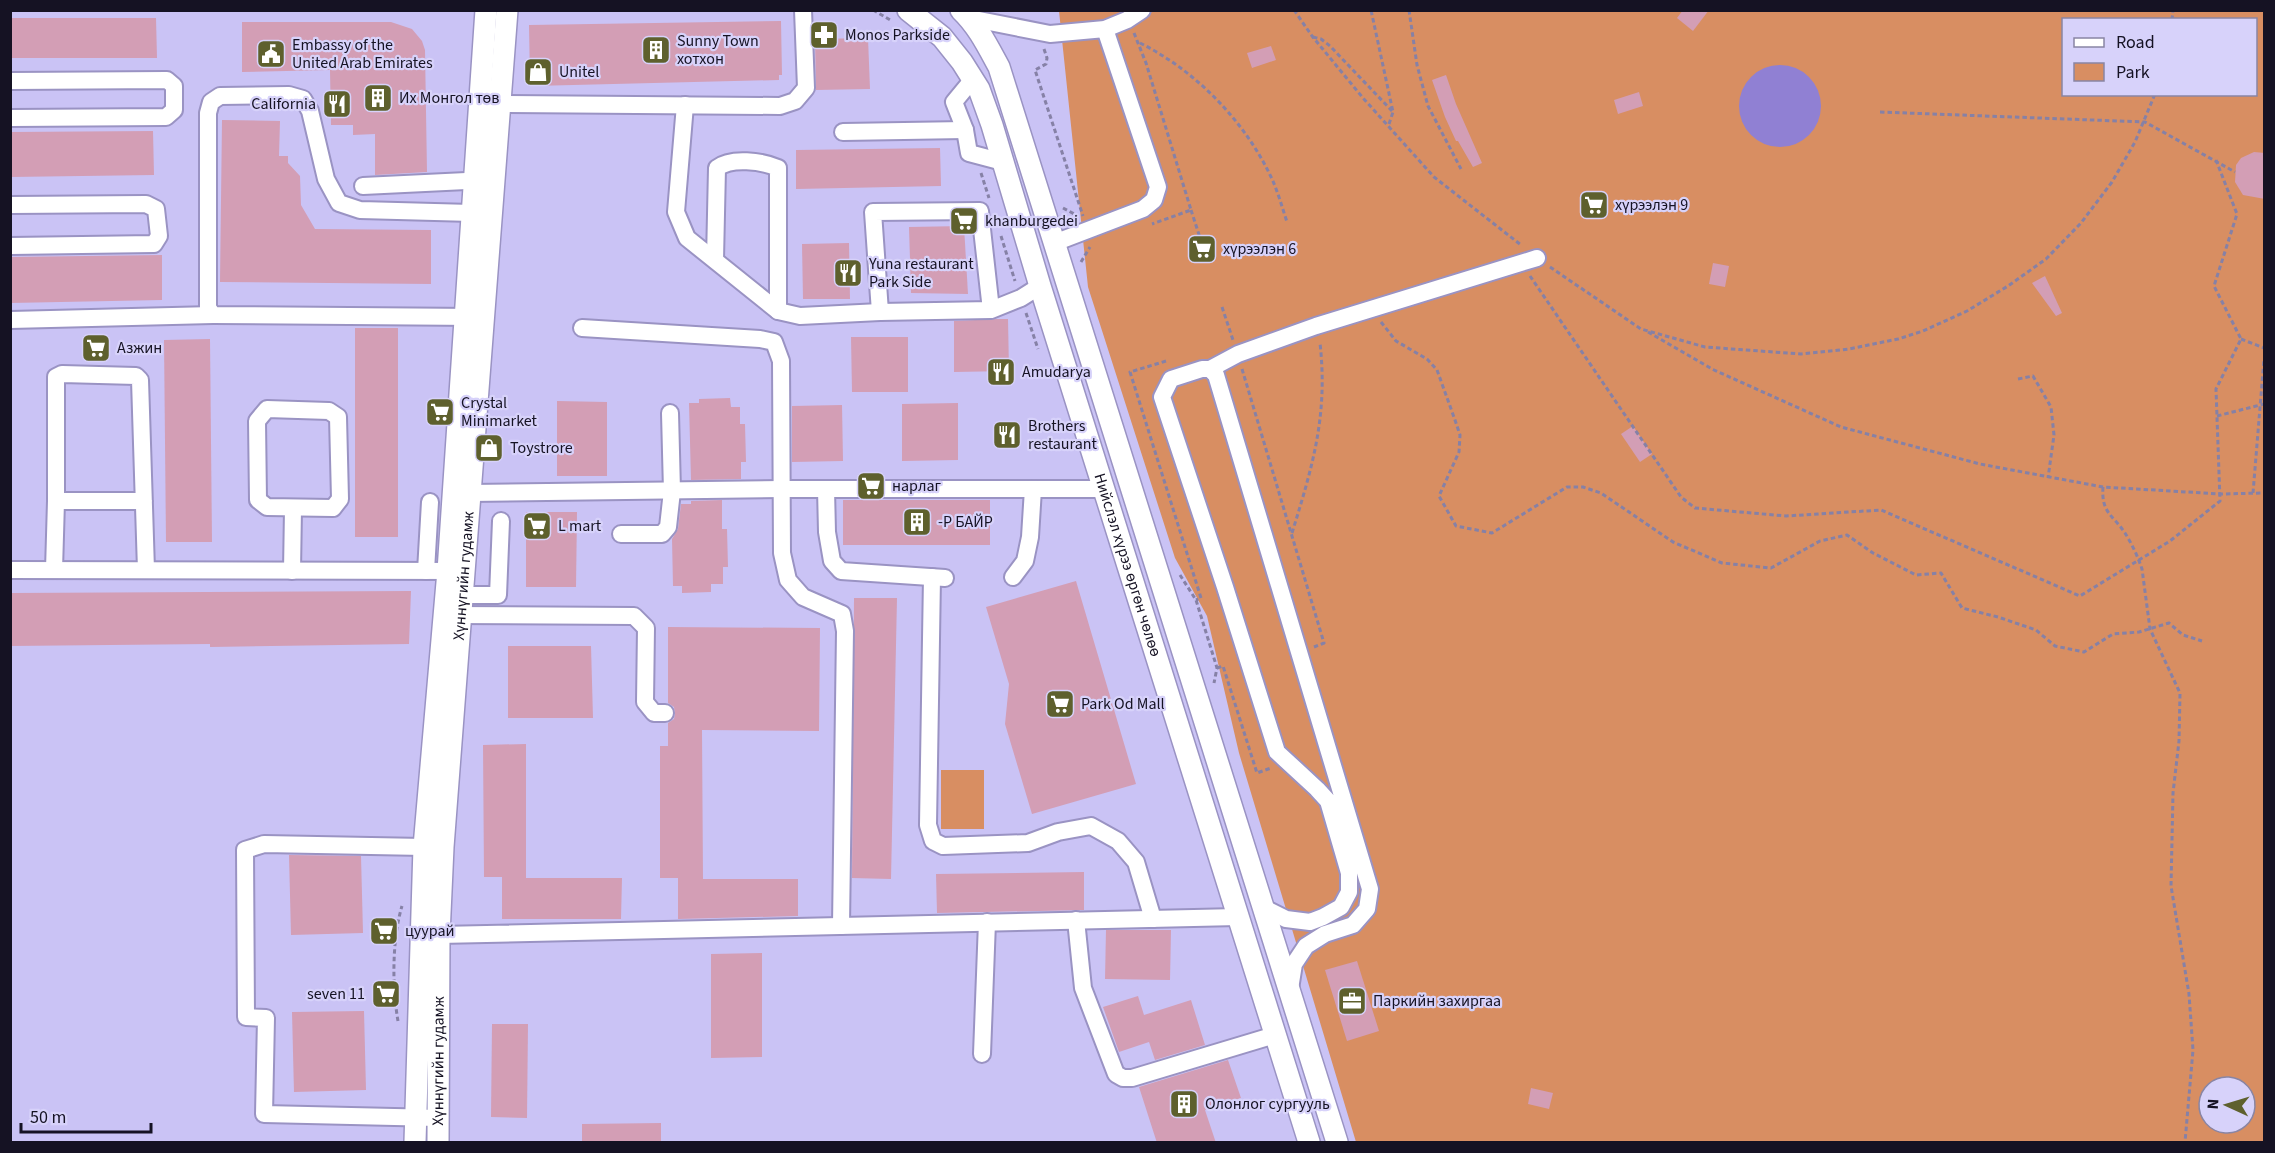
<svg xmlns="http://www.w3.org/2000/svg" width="2275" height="1153" viewBox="0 0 2275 1153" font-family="'Source Sans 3',sans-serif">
<rect width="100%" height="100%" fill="#cac3f5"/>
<!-- green -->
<g fill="#d88e62" fill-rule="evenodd">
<path d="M 1059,11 L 2264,11 L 2264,1142 L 1356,1142 L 1239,753 L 1207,616 L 1175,558 L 1088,287 ZM 2064,20 L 2256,20 L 2256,94 L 2064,94 ZM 2209,1087 L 2245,1087 L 2245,1123 L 2209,1123 Z"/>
<rect x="941" y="770" width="43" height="59"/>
</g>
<!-- water -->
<circle fill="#9080d3" cx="1780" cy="106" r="41"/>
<!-- building -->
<g fill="#d39eb5">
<path d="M 1683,10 L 1709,10 L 1693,31 L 1677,18 Z"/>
<path d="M 10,18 L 156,18 L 157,58 L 10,58 Z"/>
<path d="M 781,21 L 782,75 L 779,75 L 779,80 L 533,86 L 533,81 L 530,81 L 529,25 Z"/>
<path d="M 242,22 L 391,22 L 412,29 L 422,41 L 425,50 L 427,172 L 375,175 L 375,134 L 353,135 L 353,125 L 331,125 L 330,70 L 242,72 Z"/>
<path d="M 868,38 L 870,89 L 816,90 L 815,39 Z"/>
<path d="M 1271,46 L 1276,60 L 1252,68 L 1247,53 Z"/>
<path d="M 1446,75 L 1456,104 L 1482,163 L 1473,167 L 1458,141 L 1456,141 L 1445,117 L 1432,80 Z"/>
<path d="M 1639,92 L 1643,106 L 1618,114 L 1614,100 Z"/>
<path d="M 222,120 L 280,121 L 279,156 L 288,156 L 288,163 L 300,176 L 301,205 L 315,229 L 431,230 L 431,284 L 220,282 Z"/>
<path d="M 153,131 L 154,175 L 10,177 L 10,132 Z"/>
<path d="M 940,148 L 941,186 L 796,189 L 796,150 Z"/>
<path d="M 2254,152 L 2265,153 L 2265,199 L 2243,195 L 2235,182 L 2236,165 L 2241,158 Z"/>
<path d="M 964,226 L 968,294 L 911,293 L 909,227 Z"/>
<path d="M 849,243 L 850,299 L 803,299 L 802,244 Z"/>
<path d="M 162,255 L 162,300 L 10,303 L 10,257 Z"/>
<path d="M 1713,263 L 1729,266 L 1725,287 L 1709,284 Z"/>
<path d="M 2045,276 L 2062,313 L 2056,316 L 2032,283 Z"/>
<path d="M 997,319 L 1008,319 L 1009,371 L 954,372 L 954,321 Z"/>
<rect x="355" y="328" width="43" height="209"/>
<path d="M 851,337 L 908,337 L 908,392 L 852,392 Z"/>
<path d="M 210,339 L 212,542 L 166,542 L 164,340 Z"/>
<path d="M 730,398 L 731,407 L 740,407 L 740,424 L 745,424 L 746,462 L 741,462 L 741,479 L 691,480 L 689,403 L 699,403 L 699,399 Z"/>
<path d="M 557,401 L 607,402 L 607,476 L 557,476 Z"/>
<path d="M 958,403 L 958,460 L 902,461 L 902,404 Z"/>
<path d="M 842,405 L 843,461 L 792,462 L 792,406 Z"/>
<path d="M 1633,426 L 1652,454 L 1640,462 L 1621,434 Z"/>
<path d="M 722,500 L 722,529 L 727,529 L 728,567 L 723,567 L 723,584 L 711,584 L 711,592 L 682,593 L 682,586 L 673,586 L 672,539 L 678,529 L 681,504 L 691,504 L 691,501 Z"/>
<rect x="843" y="500" width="147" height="45"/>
<path d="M 526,512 L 577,512 L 576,587 L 526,587 Z"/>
<path d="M 1076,581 L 1136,784 L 1032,814 L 1005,724 L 1009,684 L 986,607 Z"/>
<path d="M 411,591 L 409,644 L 210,647 L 210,644 L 10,646 L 10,593 Z"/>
<path d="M 854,598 L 897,598 L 891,879 L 852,878 Z"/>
<path d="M 668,627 L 820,628 L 819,731 L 702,730 L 703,879 L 798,879 L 798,916 L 678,919 L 678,878 L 660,878 L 660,746 L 668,746 L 668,723 L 674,719 L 675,714 L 674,707 L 668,703 Z"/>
<path d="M 508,646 L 591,646 L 593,718 L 508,718 Z"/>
<path d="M 526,744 L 526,878 L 622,878 L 621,919 L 502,919 L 502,877 L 484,877 L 483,745 Z"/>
<path d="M 289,855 L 361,856 L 363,933 L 291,935 Z"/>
<path d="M 1084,872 L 1084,910 L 937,913 L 936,874 Z"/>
<path d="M 1106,930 L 1171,930 L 1170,980 L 1105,979 Z"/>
<path d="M 762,953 L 762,1057 L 711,1058 L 711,954 Z"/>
<path d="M 1357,961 L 1379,1031 L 1347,1041 L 1325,970 Z"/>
<path d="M 1138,996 L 1144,1015 L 1191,1000 L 1205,1045 L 1155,1060 L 1149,1042 L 1119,1052 L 1103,1007 Z"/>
<path d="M 364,1011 L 366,1090 L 294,1092 L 292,1012 Z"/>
<path d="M 492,1024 L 528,1024 L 527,1118 L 491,1117 Z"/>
<path d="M 1228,1060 L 1241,1098 L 1205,1110 L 1216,1143 L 1157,1143 L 1139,1087 Z"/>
<path d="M 1531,1088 L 1553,1093 L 1549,1109 L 1528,1104 Z"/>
<path d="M 661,1123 L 661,1143 L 582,1143 L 582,1124 Z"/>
</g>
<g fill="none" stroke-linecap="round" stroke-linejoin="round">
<!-- minor casing -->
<g stroke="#9a93c3" stroke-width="20">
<g id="minor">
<path d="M 969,18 L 1050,34 L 1105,29 L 1127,20 L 1142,10"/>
<path d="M 973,79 L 954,102 L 965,130 L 969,153 L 1003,162"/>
<path d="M 10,81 L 167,80 L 174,86 L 174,110 L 166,117 L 10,118"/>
<path d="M 499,104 L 780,106 L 795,101 L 806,88 L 803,10"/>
<path d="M 685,105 L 676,212 L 687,238 L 778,311 L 800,316 L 880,312"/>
<path d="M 843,132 L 965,130"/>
<path d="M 363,186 L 487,180"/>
<path d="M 10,205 L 146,204 L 156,209 L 159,236 L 154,244 L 10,246"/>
<path d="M 472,213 L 360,210 L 339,203 L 326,179 L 310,111 L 303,99 L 289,95 L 220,96 L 211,102 L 208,113 L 208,308 L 213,315 L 477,317"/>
<path d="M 1054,243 L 1143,209 L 1154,200 L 1158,187 L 1105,29"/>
<path d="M 715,260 L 717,168 C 731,157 762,161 778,168 L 778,311"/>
<path d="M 991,310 L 980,211 L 873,212 L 880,312 L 991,310 L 1021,298 L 1040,286"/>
<path d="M 10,320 L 213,315"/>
<path d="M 582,328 L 760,339 L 774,342 L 781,361 L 782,553 L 788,580 L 803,597 L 842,614 L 845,631 L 841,926"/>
<path d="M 1210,369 L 1238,354 L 1316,326 L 1537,258"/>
<path d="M 267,409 L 329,411 L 338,417 L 340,499 L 333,508 L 267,507 L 258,500 L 257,421 Z"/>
<path d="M 826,489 L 827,532 L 832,561 L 841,571 L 945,578"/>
<path d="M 470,493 L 782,489 L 1103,489"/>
<path d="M 144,501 L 56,501 L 56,377 L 62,374 L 136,376 L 140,380 L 146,570"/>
<path d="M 621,534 L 662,534 L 668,527 L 672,491 L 670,413"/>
<path d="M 10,570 L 460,571"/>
<path d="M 54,570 L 56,501"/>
<path d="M 292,571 L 293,509"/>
<path d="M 426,571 L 430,502"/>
<path d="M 932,577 L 928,825 L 933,841 L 943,846 L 1028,843 L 1058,832 L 1091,826 L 1118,841 L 1136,862 L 1153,919"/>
<path d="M 1013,577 L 1025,561 L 1030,537 L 1033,489"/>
<path d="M 462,595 L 498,595 L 501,521"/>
<path d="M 448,615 L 634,616 L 646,628 L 645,702 L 654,713 L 665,713"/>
<path d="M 424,847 L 264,844 L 245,850 L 246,1017 L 266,1018 L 264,1114 L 438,1118"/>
<path d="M 1264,908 L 1286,919 L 1310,922 L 1323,917 L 1341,907 L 1349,892 L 1349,873 L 1328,801 L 1317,789 L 1277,752 L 1225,587 L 1162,397 L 1171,379 L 1202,369 L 1210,369 L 1216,375 L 1370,889 L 1367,909 L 1353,925 L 1325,934 L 1306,946 L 1294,964 L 1290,989"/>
<path d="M 1076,920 L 1083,988 L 1116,1074 L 1123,1078 L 1132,1078 L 1275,1035"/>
<path d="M 439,935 L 1238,917"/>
<path d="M 982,1054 L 987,922"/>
</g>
</g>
<!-- major casing -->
<g stroke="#9a93c3" stroke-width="24">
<g id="major">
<path id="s1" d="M 908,10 L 942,37 L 962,62 L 979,89 L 992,125 L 1040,286 L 1309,1142"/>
<path d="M 961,10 C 978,26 988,47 999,67 L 1337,1142"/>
<path d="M 415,1142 L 424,847 L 448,571 L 486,10"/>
<path id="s2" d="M 438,1142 L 439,935 L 443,847 L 507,10"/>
</g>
</g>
<!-- path -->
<g stroke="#8681a6" stroke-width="3" stroke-dasharray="4.5 3" stroke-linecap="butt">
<path d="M 873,10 L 892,21"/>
<path d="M 1294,10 L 1312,36 L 1363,98 L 1434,177 L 1521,245"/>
<path d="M 1409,10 L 1417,65 L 1428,106 L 1461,169"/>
<path d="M 2172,20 L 2173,10"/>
<path d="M 1134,33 L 1146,63 L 1191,210 L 1152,224"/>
<path d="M 1313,37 L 1321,39 L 1330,46 L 1393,112 L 1371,10"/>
<path d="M 1140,43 C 1196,71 1245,121 1272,179 C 1278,192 1282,207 1287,222"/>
<path d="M 1044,49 L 1047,58 L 1046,64 L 1035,70 L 1083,216"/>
<path d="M 1880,112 L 2145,122 L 2235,172"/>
<path d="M 1389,124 L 1393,112"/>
<path d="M 981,173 L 989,198"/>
<path d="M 1063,208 L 1078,216"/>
<path d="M 1191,210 L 1203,247"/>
<path d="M 1001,236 L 1015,281"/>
<path d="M 1081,262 L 1090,247"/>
<path d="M 1550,267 L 1641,329 L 1705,347 L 1801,354 L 1849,349 L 1898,339 L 1923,331 L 1967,311 L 2008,286 L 2046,259 L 2081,223 L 2112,182 L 2135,142 L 2155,94"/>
<path d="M 1530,276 L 1681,497 L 1695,508 L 1786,516 L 1881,510 L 2080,596 L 2170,541 L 2220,501 L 2216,389 L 2241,339 L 2214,286 L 2237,214 L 2216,160"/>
<path d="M 1222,307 L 1233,340"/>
<path d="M 1026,313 L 1038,349"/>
<path d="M 1381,322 L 1396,341 L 1427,359 L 1437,370 L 1455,420 L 1460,435 L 1459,452 L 1439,496 L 1456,526 L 1492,533 L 1567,487 L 1583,487 L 1601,493 L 1673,542 L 1722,563 L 1771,568 L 1820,541 L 1847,535 L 1873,553 L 1916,575 L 1941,573 L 1962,608 L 1998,617 L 2036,630 L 2055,646 L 2084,652 L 2113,634 L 2139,632 L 2169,623 L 2183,635 L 2202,641"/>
<path d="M 1648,332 L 1714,370 L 1841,427 L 1980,464 L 2103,487 L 2221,494 L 2264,493"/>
<path d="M 2241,339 L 2264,348"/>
<path d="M 1166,361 L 1130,372 L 1201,598 L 1196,600"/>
<path d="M 1242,369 L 1324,643 L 1314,647"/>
<path d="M 2018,379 L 2033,376 L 2051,407 L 2054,435 L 2048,478"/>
<path d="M 2217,416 L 2264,404"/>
<path d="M 2103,487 C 2101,513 2113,515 2125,533 C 2132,544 2138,557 2142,569 L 2150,629 L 2180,693 L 2179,741 L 2173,793 L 2171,886 L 2189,994 L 2193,1050 L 2185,1142"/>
<path d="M 2253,493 L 2264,359"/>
<path d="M 1292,533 C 1313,465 1328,415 1320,343"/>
<path d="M 1180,575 L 1196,600 L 1217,668 L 1214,683"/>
<path d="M 1217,668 L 1223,666 L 1257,773 L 1271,768"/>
<path d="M 398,1021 C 392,987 392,939 402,906"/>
</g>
<!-- minor -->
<use href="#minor" stroke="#fff" stroke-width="16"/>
<!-- major -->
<use href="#major" stroke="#fff" stroke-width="21"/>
</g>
<!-- icons -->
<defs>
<g id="pharmacy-square" transform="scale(1.5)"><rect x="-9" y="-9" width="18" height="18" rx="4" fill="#5e602d" stroke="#d7d2fa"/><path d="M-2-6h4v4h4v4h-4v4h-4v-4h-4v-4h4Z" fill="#fff"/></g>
<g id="building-square" transform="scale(1.5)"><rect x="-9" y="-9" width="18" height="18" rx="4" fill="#5e602d" stroke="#d7d2fa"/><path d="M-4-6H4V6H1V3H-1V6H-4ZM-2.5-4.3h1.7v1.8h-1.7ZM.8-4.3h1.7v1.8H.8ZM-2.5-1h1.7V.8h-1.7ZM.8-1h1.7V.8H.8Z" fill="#fff"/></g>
<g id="civic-square" transform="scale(1.5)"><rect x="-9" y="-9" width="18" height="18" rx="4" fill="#5e602d" stroke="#d7d2fa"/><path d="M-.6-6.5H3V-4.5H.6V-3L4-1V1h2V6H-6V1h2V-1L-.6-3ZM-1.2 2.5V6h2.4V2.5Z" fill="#fff"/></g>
<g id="shop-square" transform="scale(1.5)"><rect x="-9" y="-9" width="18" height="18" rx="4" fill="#5e602d" stroke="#d7d2fa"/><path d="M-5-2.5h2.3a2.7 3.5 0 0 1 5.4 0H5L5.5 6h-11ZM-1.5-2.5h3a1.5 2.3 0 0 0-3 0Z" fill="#fff"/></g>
<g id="restaurant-square" transform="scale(1.5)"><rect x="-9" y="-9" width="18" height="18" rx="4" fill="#5e602d" stroke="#d7d2fa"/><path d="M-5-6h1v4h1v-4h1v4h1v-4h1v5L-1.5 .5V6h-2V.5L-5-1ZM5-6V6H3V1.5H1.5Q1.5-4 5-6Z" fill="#fff"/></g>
<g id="supermarket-square" transform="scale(1.5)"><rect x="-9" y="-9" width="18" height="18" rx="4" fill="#5e602d" stroke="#d7d2fa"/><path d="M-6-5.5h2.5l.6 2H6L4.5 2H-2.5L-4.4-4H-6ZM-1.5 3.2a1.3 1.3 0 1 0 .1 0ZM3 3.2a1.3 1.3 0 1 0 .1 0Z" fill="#fff"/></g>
<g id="office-square" transform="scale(1.5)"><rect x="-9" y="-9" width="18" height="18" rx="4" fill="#5e602d" stroke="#d7d2fa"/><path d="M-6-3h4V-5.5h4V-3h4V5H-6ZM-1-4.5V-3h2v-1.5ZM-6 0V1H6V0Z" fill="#fff"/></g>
</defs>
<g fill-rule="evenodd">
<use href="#pharmacy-square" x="824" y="35"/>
<use href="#building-square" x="656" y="50"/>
<use href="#civic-square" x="271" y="54"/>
<use href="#shop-square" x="538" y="72"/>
<use href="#building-square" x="378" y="98"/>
<use href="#restaurant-square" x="337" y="104"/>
<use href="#supermarket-square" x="1594" y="205"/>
<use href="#supermarket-square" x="964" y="221"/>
<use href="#supermarket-square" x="1202" y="249"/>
<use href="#restaurant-square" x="848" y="273"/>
<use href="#supermarket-square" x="96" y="348"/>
<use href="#restaurant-square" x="1001" y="372"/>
<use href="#supermarket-square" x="440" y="412"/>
<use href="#restaurant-square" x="1007" y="435"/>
<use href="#shop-square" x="489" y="448"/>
<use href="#supermarket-square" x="871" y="486"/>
<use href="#building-square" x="917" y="522"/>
<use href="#supermarket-square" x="537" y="526"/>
<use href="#supermarket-square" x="1060" y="704"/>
<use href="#supermarket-square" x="384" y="931"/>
<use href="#supermarket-square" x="386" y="994"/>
<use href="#office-square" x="1352" y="1001"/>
<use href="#building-square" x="1184" y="1104"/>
</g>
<g text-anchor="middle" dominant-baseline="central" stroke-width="4.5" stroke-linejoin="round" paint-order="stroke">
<!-- poi labels -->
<g font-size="16" fill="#151223" stroke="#d7d2fa" text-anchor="start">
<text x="845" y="35">Monos Parkside</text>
<text x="677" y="41">Sunny Town<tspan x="677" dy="18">хотхон</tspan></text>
<text x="292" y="45">Embassy of the<tspan x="292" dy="18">United Arab Emirates</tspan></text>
<text x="559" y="72">Unitel</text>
<text x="399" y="98">Их Монгол төв</text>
<text x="316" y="104" text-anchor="end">California</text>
<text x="1615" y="205">хүрээлэн 9</text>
<text x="985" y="221">khanburgedei</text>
<text x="1223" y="249">хүрээлэн 6</text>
<text x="869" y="264">Yuna restaurant<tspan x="869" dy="18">Park Side</tspan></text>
<text x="117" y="348">Азжин</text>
<text x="1022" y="372">Amudarya</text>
<text x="461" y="403">Crystal<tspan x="461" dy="18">Minimarket</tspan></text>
<text x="1028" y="426">Brothers<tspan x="1028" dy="18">restaurant</tspan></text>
<text x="510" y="448">Toystrore</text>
<text x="892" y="486">нарлаг</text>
<text x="938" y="522">-Р БАЙР</text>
<text x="558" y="526">L mart</text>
<text x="1081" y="704">Park Od Mall</text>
<text x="405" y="931">цуурай</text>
<text x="365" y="994" text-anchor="end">seven 11</text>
<text x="1373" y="1001">Паркийн захиргаа</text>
<text x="1205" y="1104">Олонлог сургууль</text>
</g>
<!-- street labels -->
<g font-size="16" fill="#151223" stroke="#d7d2fa">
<text stroke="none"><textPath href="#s1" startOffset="606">Нийслэл хүрээ өргөн чөлөө</textPath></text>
<text stroke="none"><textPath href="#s2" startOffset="567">Хүннүгийн гудамж</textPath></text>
<text stroke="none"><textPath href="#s2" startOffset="81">Хүннүгийн гудамж</textPath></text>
</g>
</g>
<!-- border -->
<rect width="2275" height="1153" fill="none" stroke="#151223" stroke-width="24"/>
<!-- legend -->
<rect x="2062" y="18" width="195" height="78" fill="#d7d2fa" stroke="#8985a4" stroke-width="1.5"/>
<rect x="2074" y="38" width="30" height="9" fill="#ffffff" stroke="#8985a4" stroke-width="1.5"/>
<text x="2116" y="48" font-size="18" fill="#151223">Road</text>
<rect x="2074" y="63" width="30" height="18" fill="#d88e62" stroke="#8985a4" stroke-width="1.5"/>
<text x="2116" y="78" font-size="18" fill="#151223">Park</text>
<!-- north arrow -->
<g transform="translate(2227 1105) rotate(274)"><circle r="28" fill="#d7d2fa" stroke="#8985a4" stroke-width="1.5"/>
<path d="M0-4.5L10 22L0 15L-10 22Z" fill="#5e602d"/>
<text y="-9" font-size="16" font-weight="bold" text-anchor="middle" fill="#151223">N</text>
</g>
<!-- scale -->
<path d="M21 1123v9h130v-9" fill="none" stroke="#151223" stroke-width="3"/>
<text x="30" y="1123" font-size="18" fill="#151223" stroke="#d7d2fa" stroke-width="4.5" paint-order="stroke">50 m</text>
</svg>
